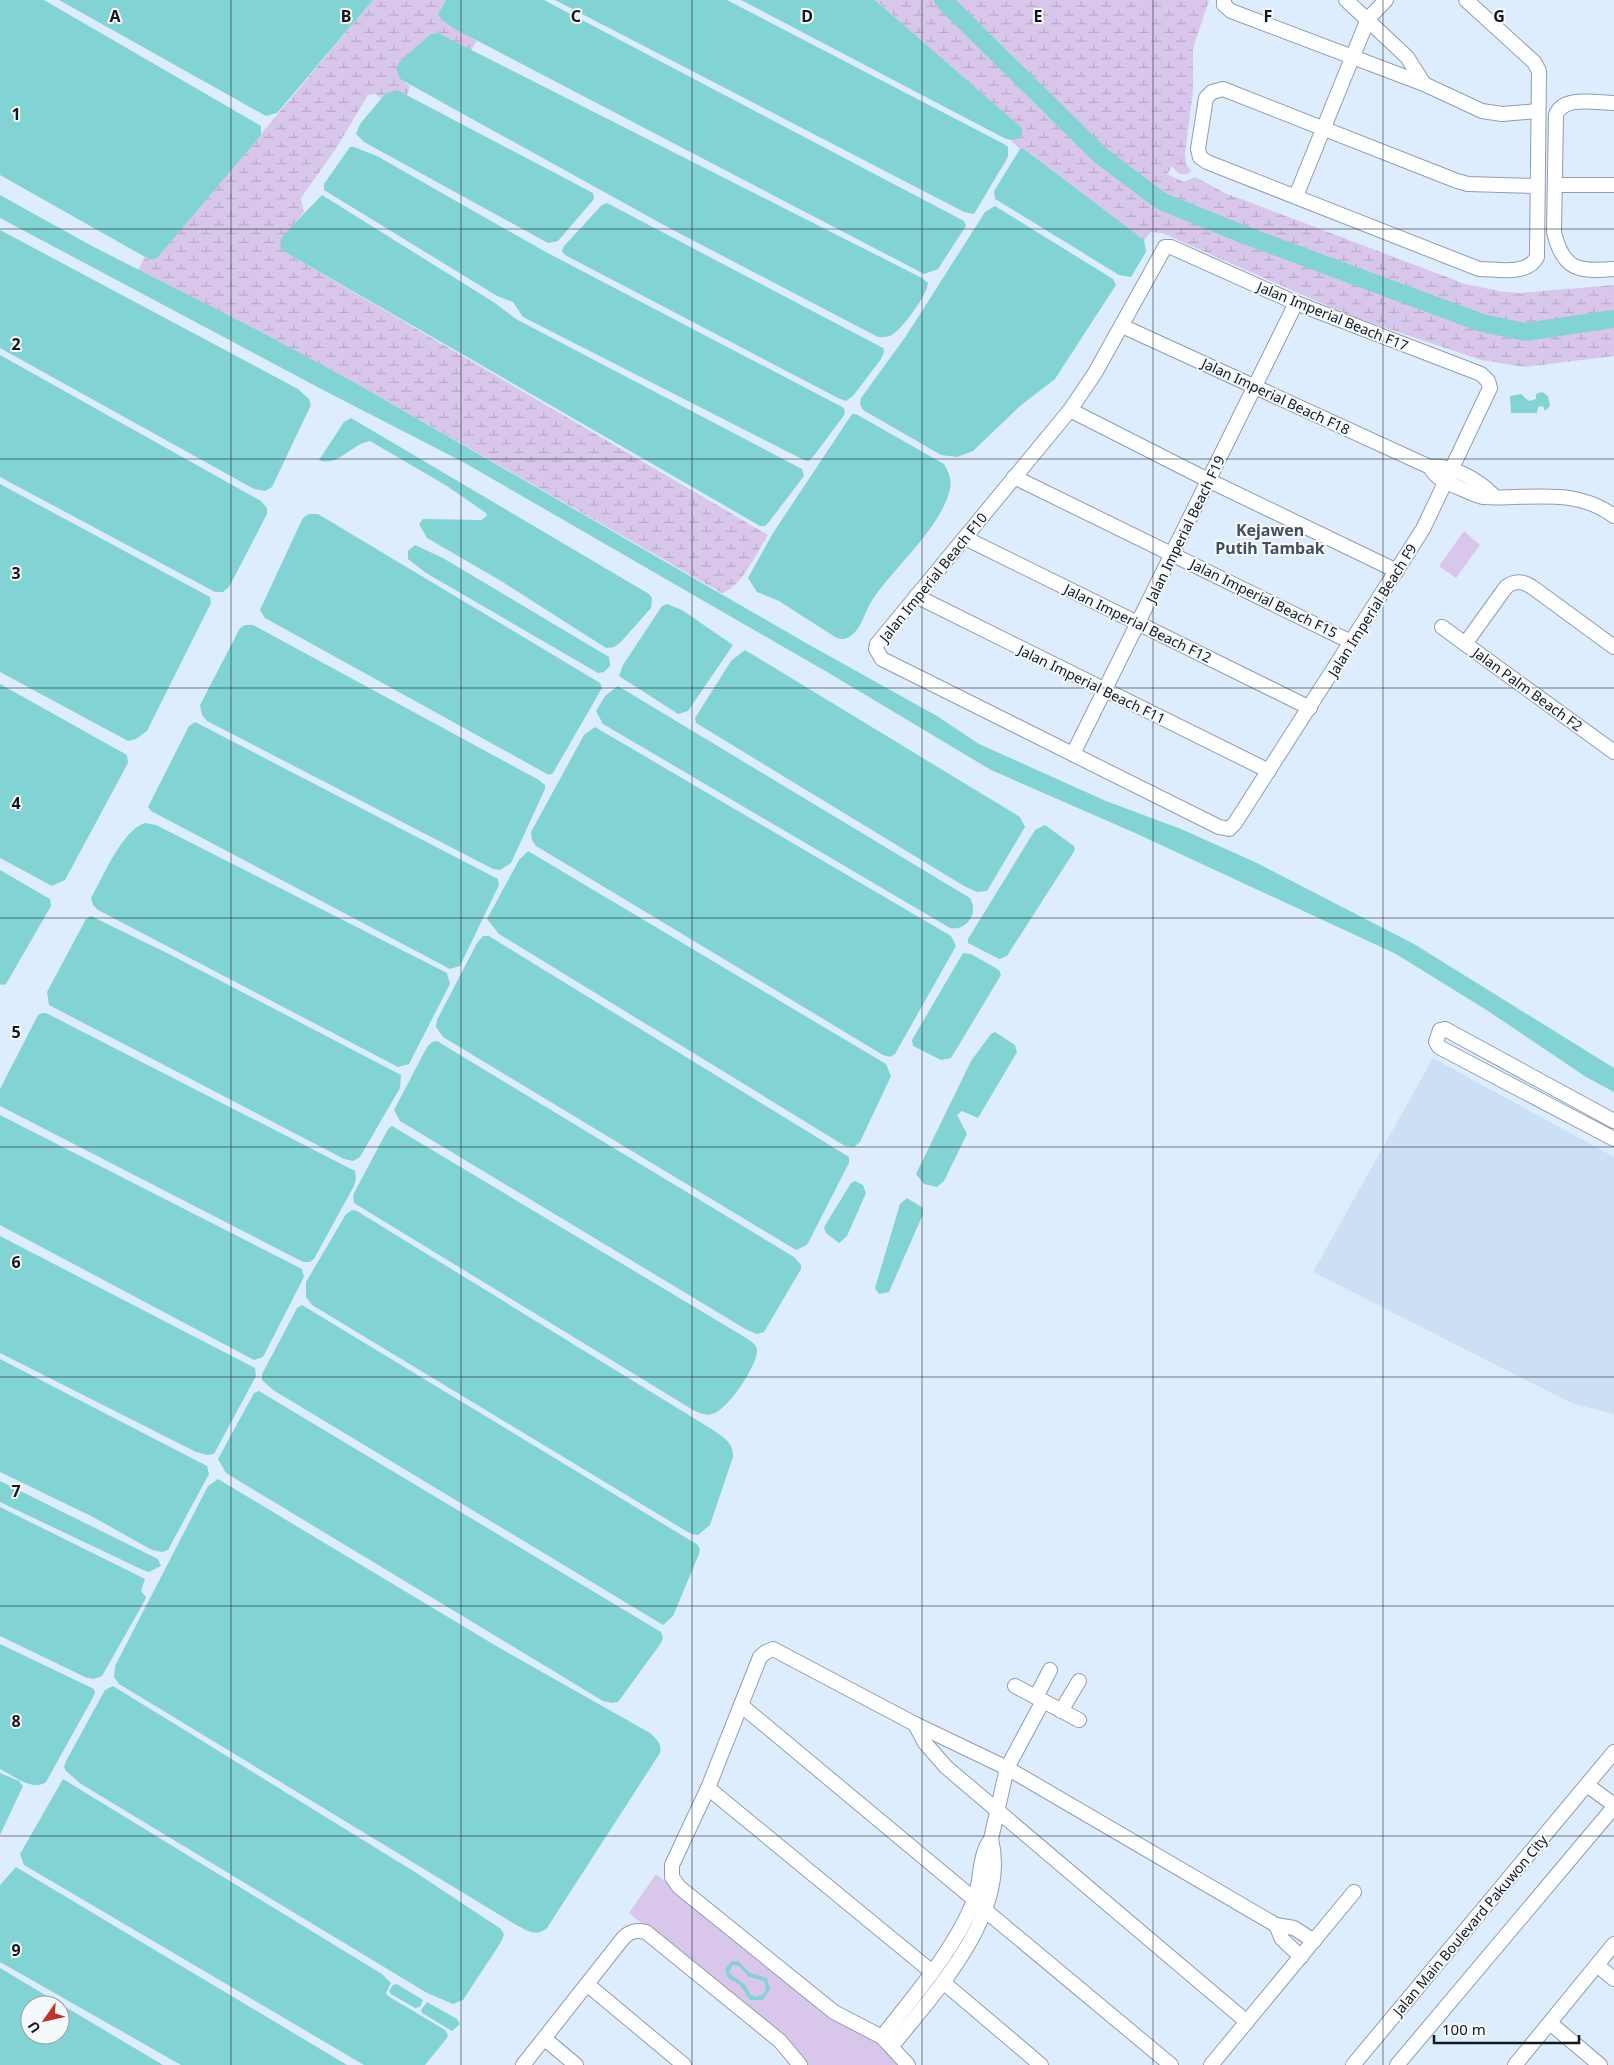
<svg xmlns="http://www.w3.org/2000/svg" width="1614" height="2065" viewBox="0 0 1614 2065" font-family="'Noto Sans',sans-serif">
<defs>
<pattern id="wetland-marsh" width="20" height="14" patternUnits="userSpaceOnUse" patternTransform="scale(1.25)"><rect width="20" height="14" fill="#d8c7ea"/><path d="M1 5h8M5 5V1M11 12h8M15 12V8" fill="none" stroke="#b8aac8"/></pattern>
</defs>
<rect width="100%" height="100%" fill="#deedfe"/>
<!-- built -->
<path fill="#cbdff5" d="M 1433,1058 L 1614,1157 L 1614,1414 L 1573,1404 L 1313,1272 Z"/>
<!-- green -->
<g fill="#d8c7ea">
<path d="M 1464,531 L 1480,545 L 1456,578 L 1439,566 Z"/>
<path d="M 656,1874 L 833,2020 L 874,2040 L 888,2051 L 900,2065 L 808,2065 L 789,2044 L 629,1913 Z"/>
</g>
<!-- wetland -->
<g fill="url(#wetland-marsh)">
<path d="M 373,0 L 446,0 L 441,8 L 442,20 L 477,41 L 471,50 L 438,34 L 400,79 L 410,86 L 407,95 L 396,90 L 386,93 L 381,98 L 375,94 L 368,95 L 335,150 L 301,198 L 304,212 L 292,226 L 285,252 L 768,535 C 757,552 741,588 722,593 L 359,385 L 138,270 L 145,257 L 152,260 L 157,258 Z"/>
<path d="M 875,0 L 1209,0 L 1193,48 L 1193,91 L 1185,154 L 1186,164 L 1191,171 L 1187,174 L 1179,174 L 1172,166 L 1167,174 L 1184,182 L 1195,177 L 1225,193 L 1465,284 L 1499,291 L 1519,293 L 1614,285 L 1614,356 L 1525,367 L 1481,360 L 1348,315 L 1162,233 L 1151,232 L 1144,240 L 1024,149 L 1020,149 L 1011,141 L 1019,139 L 1022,128 Z"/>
</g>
<!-- water -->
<g fill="#82d3d4" fill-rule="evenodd">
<path d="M 0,0 L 44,0 L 261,126 L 261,135 L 157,258 L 152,260 L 145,257 L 0,175 Z"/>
<path d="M 59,0 L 373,0 L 277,113 L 266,116 Z"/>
<path d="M 446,0 L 544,0 L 964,221 L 966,226 L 938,269 L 924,274 L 453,28 L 442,20 L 438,14 Z"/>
<path d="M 555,0 L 727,0 L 1004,144 L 1008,147 L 1008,157 L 974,214 L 964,212 Z"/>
<path d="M 741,0 L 875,0 L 1022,128 L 1022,135 C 1016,143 1009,140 1002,137 Z"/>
<path d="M 438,33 L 922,278 L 928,283 C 928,294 901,331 890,336 C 887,337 882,337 878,337 L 671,229 L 400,79 L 396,68 L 400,61 L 431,34 Z"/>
<path d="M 397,90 L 593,193 L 594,199 L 558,241 L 548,243 L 364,142 L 356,134 L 360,124 L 386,93 Z"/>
<path d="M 350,147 L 354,147 L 377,156 L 544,251 L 844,408 L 845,414 L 813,457 L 809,461 L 804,460 L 523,317 L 513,302 L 497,296 L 324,190 L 324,184 Z"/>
<path d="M 1020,149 L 1024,149 L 1144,240 L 1146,252 L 1131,277 L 1119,275 L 995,199 L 994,191 Z"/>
<path d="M 0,195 L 92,246 L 259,331 L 359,385 L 806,643 L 937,716 L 979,744 L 1106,801 L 1181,829 L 1257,863 L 1414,944 L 1614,1068 L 1614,1092 L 1586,1077 L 1488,1011 L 1396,954 L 1135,833 L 991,770 L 827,672 L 463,462 L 325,391 L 0,218 Z"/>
<path d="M 322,195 L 495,303 L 516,319 L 802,469 L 804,476 L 769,522 L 765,526 L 760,526 L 285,252 L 281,248 L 280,240 L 292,226 Z"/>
<path d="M 607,203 L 883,348 L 884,352 L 881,359 L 853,396 L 846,401 L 838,398 L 565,255 L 562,252 L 563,247 L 602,205 Z"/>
<path d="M 995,206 L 1113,279 L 1116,285 L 1055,379 L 1020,406 L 973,451 L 957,457 L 941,455 L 863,410 L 860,404 L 861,398 L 906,336 L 985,212 Z"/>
<path d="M 0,230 L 298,389 L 309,399 L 311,405 L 272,487 L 265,491 L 254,489 L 0,348 Z"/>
<path d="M 0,355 L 261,501 L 267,508 L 267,514 L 229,587 L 223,592 L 215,592 L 0,477 Z"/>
<path d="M 1542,392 L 1548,396 L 1550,406 L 1545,411 L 1543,406 L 1538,407 L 1537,413 L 1511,413 L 1510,396 L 1521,394 L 1529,401 L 1536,399 L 1536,394 Z"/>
<path d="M 852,414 L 856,414 L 944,464 C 949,472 952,480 950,489 C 941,528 895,566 873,599 C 865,610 863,626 852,635 C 846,640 841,640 835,637 L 779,601 L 757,592 L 748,578 L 773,533 Z"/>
<path d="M 351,418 L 649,594 L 652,598 L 651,608 L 620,643 L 614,647 L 606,648 L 501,581 L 427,538 L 419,524 L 423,519 L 481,520 L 487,516 L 486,513 L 447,486 L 370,441 C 353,443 337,468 319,460 L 344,422 Z"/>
<path d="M 0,484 L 210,597 L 211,603 L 147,731 L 136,739 L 128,741 L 0,672 Z"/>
<path d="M 309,514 L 318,514 L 600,683 L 602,688 L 553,773 L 549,775 L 265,618 L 260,610 L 300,524 L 303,518 Z"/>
<path d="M 415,545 L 443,558 L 609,657 L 610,666 L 604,672 L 598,673 L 426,573 L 408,559 L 408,551 Z"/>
<path d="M 667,604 L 682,610 L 733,645 L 688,711 L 678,714 L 619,676 L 623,665 L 662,606 Z"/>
<path d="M 245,625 L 253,625 L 539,780 L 545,785 L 545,789 L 511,863 L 500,870 L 493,869 L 207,721 L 202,715 L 200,705 L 240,628 Z"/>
<path d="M 745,650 L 1020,817 L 1025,827 L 987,891 L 977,892 L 964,886 L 696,723 L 695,718 L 731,661 Z"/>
<path d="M 0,684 L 127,755 L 128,763 L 65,880 L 52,886 L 0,858 Z"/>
<path d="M 618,686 L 970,898 C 979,913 967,931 950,928 L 603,724 L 596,711 L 605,696 Z"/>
<path d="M 195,722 L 498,879 L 499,885 L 460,966 L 450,969 L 151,811 L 148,807 L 189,726 Z"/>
<path d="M 595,727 L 951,936 L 956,946 L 895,1054 L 890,1057 L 883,1055 L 536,846 L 532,840 L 531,832 L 584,735 Z"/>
<path d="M 145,823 L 156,825 L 447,973 L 450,984 L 409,1064 L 398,1067 L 98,910 L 93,905 L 91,898 C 103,877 122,830 145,823 Z"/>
<path d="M 1045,825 L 1074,846 L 1075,850 L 1007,956 L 999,959 L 968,943 L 968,939 L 1035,830 Z"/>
<path d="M 528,851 L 886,1064 L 891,1076 L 860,1142 L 854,1147 L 845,1146 L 499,934 L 487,919 L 519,860 Z"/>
<path d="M 0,870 L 50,899 L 51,906 L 6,984 L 2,985 L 0,984 Z"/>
<path d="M 91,916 L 171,955 L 401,1075 L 400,1088 L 360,1157 L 353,1161 L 344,1159 L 49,1005 L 47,992 L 86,919 Z"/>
<path d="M 483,936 L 489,936 L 849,1157 L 849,1163 L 807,1245 L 796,1250 L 443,1037 L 436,1027 L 437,1020 L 477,943 Z"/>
<path d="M 963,953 L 971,954 L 999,970 L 1001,975 L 951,1058 L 941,1060 L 913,1046 L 912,1040 Z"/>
<path d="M 42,1013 L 46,1013 L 355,1171 L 356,1179 L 354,1186 L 314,1259 L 310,1262 L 303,1262 L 0,1106 L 0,1089 L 38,1015 Z"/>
<path d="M 995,1032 L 1015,1045 L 1017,1052 L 978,1118 L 962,1111 L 957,1115 L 967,1134 L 944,1181 L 937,1187 L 924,1184 L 916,1174 L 971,1061 L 991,1034 Z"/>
<path d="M 437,1041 L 794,1257 L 801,1265 L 801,1269 L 764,1332 L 757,1334 L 747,1330 L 400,1121 L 394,1110 L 427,1047 L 432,1042 Z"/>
<path d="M 0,1115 L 302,1269 L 304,1277 L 263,1357 L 254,1360 L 0,1225 Z"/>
<path d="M 392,1126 L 748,1339 C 752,1342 757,1345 757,1351 C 757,1366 727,1411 712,1414 C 705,1416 700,1413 693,1410 L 354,1203 L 353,1195 L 388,1129 Z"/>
<path d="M 855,1181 L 863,1185 L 866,1193 L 847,1236 L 839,1243 L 826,1233 L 824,1227 L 851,1183 Z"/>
<path d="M 907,1198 L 923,1208 L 923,1214 L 889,1292 L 879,1294 L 875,1288 L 900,1204 Z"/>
<path d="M 352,1210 L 357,1211 L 713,1430 C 723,1437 734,1443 733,1457 L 710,1525 L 698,1535 L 691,1534 L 312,1305 L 306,1297 L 306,1282 L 346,1214 Z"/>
<path d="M 0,1236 L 255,1368 L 256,1376 L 214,1454 L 207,1455 L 196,1452 L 0,1353 Z"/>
<path d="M 302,1305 L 698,1545 L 700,1549 L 699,1554 L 673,1616 L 663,1625 L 273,1390 L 262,1380 L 262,1374 L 297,1308 Z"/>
<path d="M 0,1359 L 207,1466 L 209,1474 L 168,1550 L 162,1552 L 152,1550 L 93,1517 L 0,1472 Z"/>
<path d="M 259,1391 L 661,1632 L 663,1638 L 661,1643 L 618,1702 L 612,1703 L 603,1701 L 226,1473 L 218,1459 L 254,1393 Z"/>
<path d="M 218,1479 L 498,1647 L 650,1733 C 657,1740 662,1743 660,1753 L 547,1928 C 535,1938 526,1930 513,1923 L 119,1684 L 114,1677 L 115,1666 L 208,1486 Z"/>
<path d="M 0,1481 L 158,1559 L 161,1566 L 149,1572 L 143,1570 L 0,1502 Z"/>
<path d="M 0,1507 L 145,1579 L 141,1591 L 146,1597 L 145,1600 L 102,1676 L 94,1679 L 87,1678 L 0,1636 Z"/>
<path d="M 0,1644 L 94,1689 L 95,1693 L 91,1701 L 46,1782 C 33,1792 12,1775 0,1769 Z"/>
<path d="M 113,1686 L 415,1872 L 501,1929 L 504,1935 L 501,1942 L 463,2000 L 453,2004 L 427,1993 L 81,1784 L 66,1771 L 64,1767 L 66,1761 L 105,1690 Z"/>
<path d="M 0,1773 L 19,1781 L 23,1786 L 0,1835 Z"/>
<path d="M 63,1779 L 382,1974 L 391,1983 L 386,1993 L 388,1996 L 445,2030 L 448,2035 L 447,2038 L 425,2065 L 364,2065 L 24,1865 L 20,1854 Z"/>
<path d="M 16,1867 L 347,2065 L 181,2065 L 0,1962 L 0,1885 Z"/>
<path d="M 732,1961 L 738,1961 L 750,1973 L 767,1978 L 770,1989 L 763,2000 L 750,2000 L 740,1985 L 728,1978 L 725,1969 ZM 732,1965 L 739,1966 L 749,1977 L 764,1981 L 766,1988 L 764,1994 L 757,1997 L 751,1995 L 745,1985 L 729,1973 Z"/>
<path d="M 0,1968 L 163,2065 L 0,2065 ZM 30,2005 L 60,2005 L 60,2035 L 30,2035 Z"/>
<path d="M 397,1984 L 423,2000 L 420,2007 L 415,2008 L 391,1994 L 389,1991 L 393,1985 Z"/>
<path d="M 427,2002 L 457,2019 L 460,2024 L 452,2031 L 422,2013 L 421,2010 Z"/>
</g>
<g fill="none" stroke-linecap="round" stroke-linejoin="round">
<!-- river -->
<path stroke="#82d3d4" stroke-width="18" d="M 943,0 L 1100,155 L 1161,201 L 1242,234 L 1482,323 L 1525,332 L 1614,319"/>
<!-- minor casing -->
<g stroke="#909dad" stroke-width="16">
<g id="minor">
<path d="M 1224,0 L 1224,5 L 1231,11 L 1424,84 L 1482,111 L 1502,114 L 1538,111"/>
<path d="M 1346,0 L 1407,57 L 1424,84"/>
<path d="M 1466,0 L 1534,62 L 1539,71 L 1537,257 C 1527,276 1498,269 1479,269 L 1207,162 L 1200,157 L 1198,149 L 1206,98 L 1212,92 L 1223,89 L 1457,181 L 1468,184 L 1537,186"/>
<path d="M 1614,103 C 1597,103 1563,95 1556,115 L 1554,232 C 1563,270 1578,272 1614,269"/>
<path d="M 1555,185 L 1614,185"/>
<path d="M 1296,196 L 1368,19 L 1386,0"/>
<path d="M 1165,247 L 1171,247 L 1296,303 L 1481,374 L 1488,381 L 1490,388 L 1423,529 L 1235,823 L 1229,829 L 1219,827 L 882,659 L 876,649 L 877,644 L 1070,410 L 1095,373 Z"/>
<path d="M 1122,326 L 1430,467 C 1432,470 1434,474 1437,476 C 1443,481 1476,496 1483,497 C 1529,500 1573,486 1614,516"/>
<path d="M 1070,410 L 1208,480 L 1397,571"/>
<path d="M 1430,467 C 1449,463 1480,481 1493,495"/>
<path d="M 1014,477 L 1351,642"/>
<path d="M 965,538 L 1310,708"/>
<path d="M 916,596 L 1269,771"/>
<path d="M 1442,627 L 1614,752"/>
<path d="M 1465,644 L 1506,587 C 1515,580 1523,581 1532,587 L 1614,647"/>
<path d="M 1073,754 L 1296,303"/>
<path d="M 1614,1121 L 1445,1029 L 1440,1030 L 1436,1042 L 1439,1047 L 1614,1139"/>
<path d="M 1015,1686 L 1079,1720"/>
<path d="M 1036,1697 L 1050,1670"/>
<path d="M 742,1706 L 975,1900"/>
<path d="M 1061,1711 L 1079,1681"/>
<path d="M 915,1724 L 925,1743 L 946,1767 L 1247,2022"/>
<path d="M 1587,1785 L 1614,1805"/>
<path d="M 708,1788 L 932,1972"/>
<path d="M 986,1911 L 1171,2065"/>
<path d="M 1276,1925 L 1282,1939 L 1301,1957"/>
<path d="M 1597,1965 L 1614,1979"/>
<path d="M 943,1982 L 1041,2065"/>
<path d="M 588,1985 L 684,2065"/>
<path d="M 1550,2023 L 1600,2065"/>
<path d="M 882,2037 C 915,1994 953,1952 974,1901 C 982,1881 978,1856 991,1839 L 1007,1768 L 1043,1701"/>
<path d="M 545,2039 L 576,2065"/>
<path d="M 892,2046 C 935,1992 1010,1914 991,1839"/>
<path d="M 523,2065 L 624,1937 C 631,1931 636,1930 646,1932 L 780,2041 L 800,2065"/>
<path d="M 908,2065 L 882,2037 L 834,2012 L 679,1887 L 672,1877 L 672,1865 L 708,1788 L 760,1657 L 766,1652 L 773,1649 L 915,1724 L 1007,1768 L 1276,1925 L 1294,1928 L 1314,1941"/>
<path d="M 1211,2065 L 1354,1892"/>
<path d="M 1353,2065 L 1614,1752"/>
<path d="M 1397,2065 L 1614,1807"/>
<path d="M 1515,2065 L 1614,1944"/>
</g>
</g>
<!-- minor -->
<use href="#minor" stroke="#fff" stroke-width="14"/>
</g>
<!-- grid -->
<path fill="none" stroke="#13181e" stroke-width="1" stroke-opacity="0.55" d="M 231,0 L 231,2065M 461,0 L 461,2065M 692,0 L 692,2065M 922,0 L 922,2065M 1153,0 L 1153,2065M 1383,0 L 1383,2065M 0,229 L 1614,229M 0,459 L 1614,459M 0,688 L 1614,688M 0,918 L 1614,918M 0,1147 L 1614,1147M 0,1377 L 1614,1377M 0,1606 L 1614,1606M 0,1836 L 1614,1836"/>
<g text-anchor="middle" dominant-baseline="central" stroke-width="4" stroke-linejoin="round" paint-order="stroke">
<!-- street labels -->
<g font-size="14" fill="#13181e" stroke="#f6f9fc">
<text transform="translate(1333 316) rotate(22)">Jalan Imperial Beach F17</text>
<text transform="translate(1276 396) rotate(25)">Jalan Imperial Beach F18</text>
<text transform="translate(1185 529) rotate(-64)">Jalan Imperial Beach F19</text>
<text transform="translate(933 577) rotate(-51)">Jalan Imperial Beach F10</text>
<text transform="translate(1264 598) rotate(26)">Jalan Imperial Beach F15</text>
<text transform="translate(1372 610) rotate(-58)">Jalan Imperial Beach F9</text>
<text transform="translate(1138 623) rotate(26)">Jalan Imperial Beach F12</text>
<text transform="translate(1092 684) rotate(26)">Jalan Imperial Beach F11</text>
<text transform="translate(1528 689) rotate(36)">Jalan Palm Beach F2</text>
<text transform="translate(1470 1925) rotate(-50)">Jalan Main Boulevard Pakuwon City</text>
</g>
<!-- quarter labels -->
<g font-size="16" font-weight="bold" fill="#434f5d" stroke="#f6f9fc">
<text x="1270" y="530">Kejawen<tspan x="1270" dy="18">Putih Tambak</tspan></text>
</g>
</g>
<g font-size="16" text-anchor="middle" font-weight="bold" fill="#13181e" stroke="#f6f9fc" stroke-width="4" stroke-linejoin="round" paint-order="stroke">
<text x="115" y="22">A</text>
<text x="346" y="22">B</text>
<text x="576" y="22">C</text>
<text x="807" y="22">D</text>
<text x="1038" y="22">E</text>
<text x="1268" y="22">F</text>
<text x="1499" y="22">G</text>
<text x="16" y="120">1</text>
<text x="16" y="350">2</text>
<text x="16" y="579">3</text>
<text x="16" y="809">4</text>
<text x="16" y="1038">5</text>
<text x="16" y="1268">6</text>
<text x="16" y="1497">7</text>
<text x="16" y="1727">8</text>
<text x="16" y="1956">9</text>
</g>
<!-- north arrow -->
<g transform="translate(45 2020) rotate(236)"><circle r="24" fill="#f6f9fc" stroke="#9b9fa3"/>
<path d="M0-4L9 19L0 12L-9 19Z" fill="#c03324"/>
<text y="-8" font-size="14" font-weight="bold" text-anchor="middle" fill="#13181e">U</text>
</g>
<!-- scale -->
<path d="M1434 2035v8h145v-8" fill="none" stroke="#13181e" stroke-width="2.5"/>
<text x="1442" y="2035" font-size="15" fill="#13181e" stroke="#f6f9fc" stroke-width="4" paint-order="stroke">100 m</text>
</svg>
